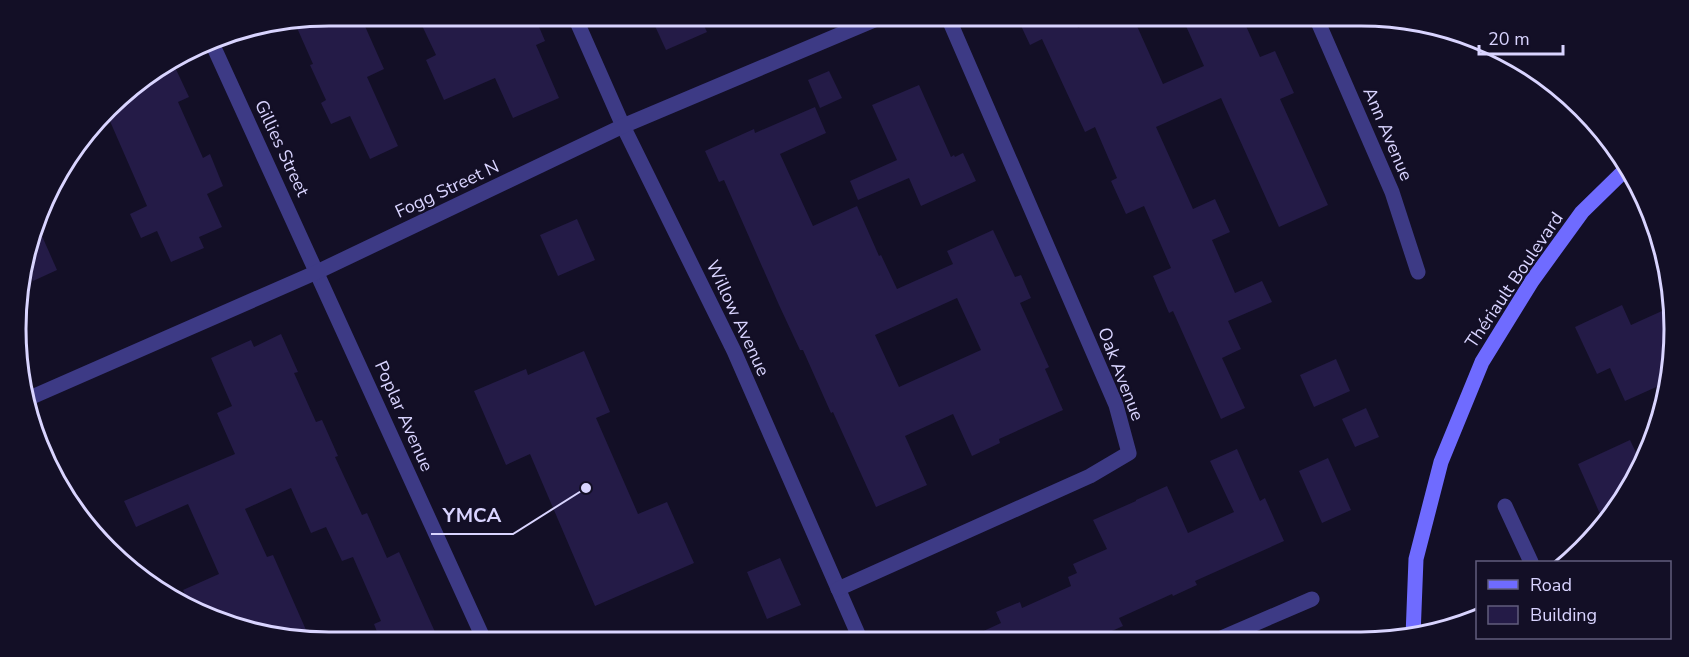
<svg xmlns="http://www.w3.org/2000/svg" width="1689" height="657" viewBox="0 0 1689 657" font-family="'Nunito Sans',sans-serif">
<rect width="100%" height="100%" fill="#130f26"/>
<!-- building -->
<g fill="#241b47" fill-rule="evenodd">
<path d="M 328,15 L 360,15 L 384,69 L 367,77 L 398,146 L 370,159 L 350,116 L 331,124 L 321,103 L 326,100 L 310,65 L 313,64 L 294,21 Z"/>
<path d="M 417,15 L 534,15 L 545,41 L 536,45 L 559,98 L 513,118 L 495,78 L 444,100 L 426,60 L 436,55 Z"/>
<path d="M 650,15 L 699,15 L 707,32 L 666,50 Z"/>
<path d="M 1016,15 L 1095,15 L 1076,23 L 1078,28 L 1107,15 L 1132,15 L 1163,84 L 1204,66 L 1181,15 L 1241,15 L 1260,57 L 1275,51 L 1294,93 L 1280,99 L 1328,205 L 1279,227 L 1221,98 L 1156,127 L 1193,209 L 1215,199 L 1230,232 L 1212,240 L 1235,293 L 1262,281 L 1272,302 L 1228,321 L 1241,349 L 1222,358 L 1245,408 L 1221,419 L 1173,311 L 1169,313 L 1153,276 L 1171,268 L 1144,206 L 1126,214 L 1111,181 L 1117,178 L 1095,127 L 1085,132 L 1042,39 L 1030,45 Z"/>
<path d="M 173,63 L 189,97 L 178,102 L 203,158 L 210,154 L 223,186 L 207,194 L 222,227 L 199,237 L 204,248 L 171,262 L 157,231 L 141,238 L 130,214 L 147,206 L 106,112 L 122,93 Z"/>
<path d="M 829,71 L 842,98 L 820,108 L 808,80 Z"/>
<path d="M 919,85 L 951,157 L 954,155 L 955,157 L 963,153 L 976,181 L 921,206 L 909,178 L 858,200 L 850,181 L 897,160 L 872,105 Z"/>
<path d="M 815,107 L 826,133 L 780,154 L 813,226 L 857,206 L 879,256 L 881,255 L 897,289 L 953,264 L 947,251 L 993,230 L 1015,277 L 1021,275 L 1031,298 L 1020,303 L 1049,367 L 1045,369 L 1063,410 L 999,439 L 1000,443 L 972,456 L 953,414 L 905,436 L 927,485 L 876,507 L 833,412 L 831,413 L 803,350 L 800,350 L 779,305 L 724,180 L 719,182 L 705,151 L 754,129 L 755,133 ZM 957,298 L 981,350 L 899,387 L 875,335 Z"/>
<path d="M 577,219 L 595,260 L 558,276 L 540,235 Z"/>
<path d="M 38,227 L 57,270 L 33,281 L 25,265 Z"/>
<path d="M 1622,305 L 1631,325 L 1673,306 L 1673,308 L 1663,384 L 1625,401 L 1610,368 L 1597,374 L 1575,327 Z"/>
<path d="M 281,334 L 298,372 L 294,373 L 316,422 L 322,420 L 338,456 L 335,457 L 362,515 L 367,513 L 387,558 L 399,552 L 435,632 L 414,642 L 381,642 L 374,624 L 381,621 L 353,557 L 342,561 L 326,527 L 311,533 L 291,488 L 245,509 L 267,557 L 273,555 L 310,639 L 240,627 L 235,615 L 221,622 L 190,605 L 183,590 L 219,574 L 188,504 L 136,527 L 124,501 L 235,454 L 217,413 L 232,406 L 211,358 L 251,340 L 254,347 Z"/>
<path d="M 584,351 L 610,412 L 596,418 L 638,514 L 667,502 L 694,563 L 595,606 L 530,454 L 506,465 L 474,391 L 526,369 L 528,375 Z"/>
<path d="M 1336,359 L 1350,391 L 1314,407 L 1300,375 Z"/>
<path d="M 1366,408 L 1379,437 L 1355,447 L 1342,419 Z"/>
<path d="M 1630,440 L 1641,463 L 1621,502 L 1604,523 L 1578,464 Z"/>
<path d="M 1237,449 L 1260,501 L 1265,498 L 1284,541 L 1195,581 L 1197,585 L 1173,596 L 1172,594 L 1119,618 L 1123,626 L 1092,640 L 964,640 L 1001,623 L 996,612 L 1020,602 L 1022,608 L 1071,586 L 1068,577 L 1077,573 L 1073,564 L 1107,549 L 1093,520 L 1136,501 L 1136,500 L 1167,486 L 1188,533 L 1234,512 L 1210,461 Z"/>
<path d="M 1328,458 L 1351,510 L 1322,523 L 1299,471 Z"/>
<path d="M 780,558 L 801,605 L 767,619 L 747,572 Z"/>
</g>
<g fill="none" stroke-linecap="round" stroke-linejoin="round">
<!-- minor -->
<g stroke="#3d3a85" stroke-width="15">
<path d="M 574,15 L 623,126 L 734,351 L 861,641"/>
<path d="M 1315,15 L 1392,192 L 1418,272"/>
<path d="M 211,41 L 485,642"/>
<path d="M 25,400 L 317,272 L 623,126 L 886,15"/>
<path d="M 1505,506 L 1531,562"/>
<path d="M 838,589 L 1090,476 L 1129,453 L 1116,405 L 947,15"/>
<path d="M 1217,640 L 1312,599"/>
</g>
<!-- secondary -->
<path stroke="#6f6bff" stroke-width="15" d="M 1413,636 L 1416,559 L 1441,462 L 1482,362 L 1532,281 L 1582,212 L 1626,169"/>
</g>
<g text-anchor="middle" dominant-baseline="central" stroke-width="4.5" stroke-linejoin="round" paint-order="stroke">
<!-- street labels -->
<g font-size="18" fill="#d9d4ff" stroke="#130f26">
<text transform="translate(1388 134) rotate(67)">Ann Avenue</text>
<text transform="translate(282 148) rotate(65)">Gillies Street</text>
<text transform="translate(447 189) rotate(-25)">Fogg Street N</text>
<text transform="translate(1514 280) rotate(-56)">Thériault Boulevard</text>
<text transform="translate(738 318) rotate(65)">Willow Avenue</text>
<text transform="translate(1121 374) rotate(69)">Oak Avenue</text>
<text transform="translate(404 416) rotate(66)">Poplar Avenue</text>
</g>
</g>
<!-- crop -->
<path d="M0 0H1689V657H0ZM329 26H1361A303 303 0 0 1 1664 329V329A303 303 0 0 1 1361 632H329A303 303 0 0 1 26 329V329A303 303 0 0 1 329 26Z" fill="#130f26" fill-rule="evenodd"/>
<path fill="none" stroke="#d9d4ff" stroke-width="3" d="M329 26H1361A303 303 0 0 1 1664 329V329A303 303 0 0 1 1361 632H329A303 303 0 0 1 26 329V329A303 303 0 0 1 329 26Z"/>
<!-- callouts -->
<path fill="none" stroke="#d9d4ff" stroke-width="2" d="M586 488L513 534H431"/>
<circle fill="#d9d4ff" stroke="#130f26" stroke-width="2" cx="586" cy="488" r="6"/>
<g font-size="20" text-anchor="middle" font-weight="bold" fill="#d9d4ff" stroke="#130f26" stroke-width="4.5" stroke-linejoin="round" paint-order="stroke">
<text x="472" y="522">YMCA</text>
</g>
<!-- legend -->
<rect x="1476" y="561" width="195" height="78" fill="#130f26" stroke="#625e7d" stroke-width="1.5"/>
<rect x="1488" y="580" width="30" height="9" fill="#6f6bff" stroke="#625e7d" stroke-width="1.5"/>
<text x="1530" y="591" font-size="18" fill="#d9d4ff">Road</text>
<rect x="1488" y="606" width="30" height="18" fill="#241b47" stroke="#625e7d" stroke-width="1.5"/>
<text x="1530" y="621" font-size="18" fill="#d9d4ff">Building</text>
<!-- scale -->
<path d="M1479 45v9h84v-9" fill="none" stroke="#d9d4ff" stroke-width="3"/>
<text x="1488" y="45" font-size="18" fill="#d9d4ff" stroke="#130f26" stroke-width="4.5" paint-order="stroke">20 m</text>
</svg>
